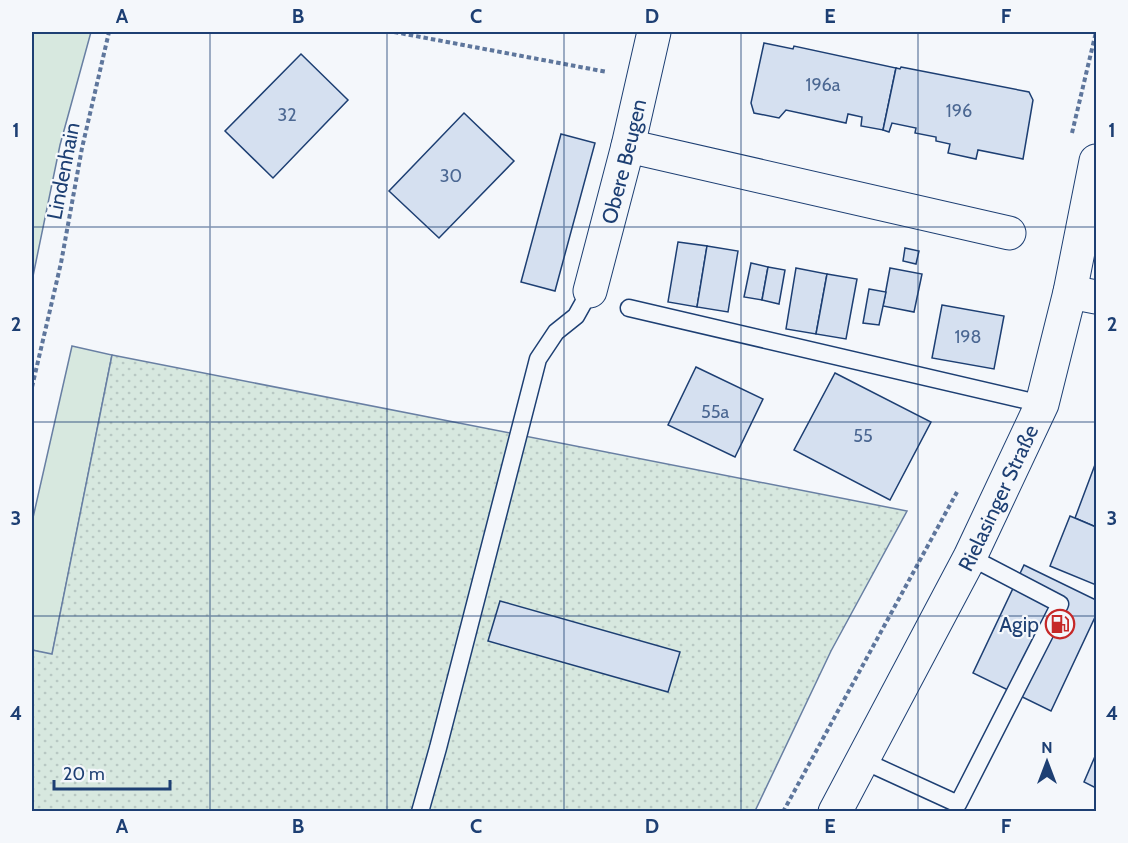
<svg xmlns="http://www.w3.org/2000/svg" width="1128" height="843" viewBox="0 0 1128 843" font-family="Cabin,sans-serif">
<defs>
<pattern id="garden-dots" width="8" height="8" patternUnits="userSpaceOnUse" patternTransform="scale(1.5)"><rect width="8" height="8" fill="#d7e8df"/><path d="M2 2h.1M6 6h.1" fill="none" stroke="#b8c8c3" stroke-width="1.8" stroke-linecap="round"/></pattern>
</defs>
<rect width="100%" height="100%" fill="#f4f7fb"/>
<!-- grass -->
<g fill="#d7e8df" stroke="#687fa3" stroke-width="1.5">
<path d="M 32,32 L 91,32 L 60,145 L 32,281 Z"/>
<path d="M 72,346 L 112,355 L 52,655 L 32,650 L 32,522 Z"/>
</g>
<!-- garden -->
<path fill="url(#garden-dots)" stroke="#687fa3" stroke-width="1.5" d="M 112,355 L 907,511 L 831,651 L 755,811 L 32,812 L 32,650 L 52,654 Z"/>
<!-- building -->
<g fill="#d5e0f0" stroke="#1d3f73" stroke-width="1.5">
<path d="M 764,43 L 793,49 L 794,46 L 896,68 L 883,130 L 861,126 L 862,117 L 848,114 L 846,123 L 786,110 L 779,118 L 754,113 L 751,103 Z"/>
<path d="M 301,54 L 348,100 L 273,178 L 225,131 Z"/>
<path d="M 901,67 L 1029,92 L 1033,100 L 1023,159 L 978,150 L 976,159 L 948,153 L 950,144 L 936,141 L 936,137 L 915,133 L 916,128 L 892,123 L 889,132 L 883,130 L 896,68 L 900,69 Z"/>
<path d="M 464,113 L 514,161 L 439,238 L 389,191 Z"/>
<path d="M 561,134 L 595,143 L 555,291 L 521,282 Z"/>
<path d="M 678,242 L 707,246 L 697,307 L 668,302 Z"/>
<path d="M 707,246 L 738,251 L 728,312 L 697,307 Z"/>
<path d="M 905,248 L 919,251 L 916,264 L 903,261 Z"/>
<path d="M 751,263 L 768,267 L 762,300 L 744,297 Z"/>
<path d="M 768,267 L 785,270 L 779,304 L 762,300 Z"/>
<path d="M 796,268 L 827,274 L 816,334 L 786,329 Z"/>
<path d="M 890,268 L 922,274 L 914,312 L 883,306 Z"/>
<path d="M 827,274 L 857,279 L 846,339 L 816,334 Z"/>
<path d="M 869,289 L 886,292 L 879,325 L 863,323 Z"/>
<path d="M 942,305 L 1004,316 L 994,369 L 932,358 Z"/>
<path d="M 696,367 L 763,399 L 735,457 L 668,425 Z"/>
<path d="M 835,373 L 931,422 L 890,500 L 794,450 Z"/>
<path d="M 1096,462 L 1096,527 L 1075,518 Z"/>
<path d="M 1070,516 L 1096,527 L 1096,585 L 1050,566 Z"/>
<path d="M 1024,565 L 1096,600 L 1096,615 L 1051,711 L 973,673 Z"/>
<path d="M 500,601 L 680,652 L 668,692 L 488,641 Z"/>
<path d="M 1096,754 L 1096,788 L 1084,782 Z"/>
</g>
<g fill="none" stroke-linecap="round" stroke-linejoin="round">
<!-- lane casing -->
<g stroke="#1d3f73" stroke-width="19">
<g id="lane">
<path d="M 629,308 L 1042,404"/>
<path d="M 862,760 L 958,804 L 1060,604 L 970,557"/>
<path d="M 420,812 L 438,748 L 538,359 L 556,332 L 576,316 L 590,291"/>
</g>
</g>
<!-- street casing -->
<g stroke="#1d3f73" stroke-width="35">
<g id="street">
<path d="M 628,146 L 1009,233"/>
<path id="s1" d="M 590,291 L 628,146 L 654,32"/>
<path d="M 1070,292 L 1096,297"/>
</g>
</g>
<!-- secondary casing -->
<g stroke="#1d3f73" stroke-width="35">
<g id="secondary">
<path id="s2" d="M 835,812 L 970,557 L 1042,404 L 1070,292 L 1096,161"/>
</g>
</g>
<!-- path -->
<g stroke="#5e769c" stroke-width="4" stroke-dasharray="4.5 3" stroke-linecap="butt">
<path d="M 394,32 L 607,72"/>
<path d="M 1072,133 L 1096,32"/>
<path d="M 32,387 L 61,263 L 82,148 L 109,32"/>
<path d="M 783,812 L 957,492"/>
</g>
<!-- lane -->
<use href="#lane" stroke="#f4f7fb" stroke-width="16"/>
<!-- street -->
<use href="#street" stroke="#f4f7fb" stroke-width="33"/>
<!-- secondary -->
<use href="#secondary" stroke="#f4f7fb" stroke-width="33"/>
</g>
<!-- grid -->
<path fill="none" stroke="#1d3f73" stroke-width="1.5" stroke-opacity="0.55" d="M 210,32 L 210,812M 387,32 L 387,812M 564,32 L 564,812M 741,32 L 741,812M 918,32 L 918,812M 32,227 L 1096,227M 32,422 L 1096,422M 32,616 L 1096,616"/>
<!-- icons -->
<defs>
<g id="fuel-ring" transform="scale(1.5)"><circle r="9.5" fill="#f4f7fb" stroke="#c62828" stroke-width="1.5"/><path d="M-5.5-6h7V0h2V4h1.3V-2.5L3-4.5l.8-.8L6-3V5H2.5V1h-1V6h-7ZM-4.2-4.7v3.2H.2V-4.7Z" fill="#c62828"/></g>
</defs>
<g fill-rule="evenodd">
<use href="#fuel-ring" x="1060" y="624"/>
</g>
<g text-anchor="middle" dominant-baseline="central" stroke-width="4.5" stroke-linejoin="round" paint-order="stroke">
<!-- number labels -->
<g font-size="18" fill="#4b6792">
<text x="823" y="85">196a</text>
<text x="959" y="111">196</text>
<text x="287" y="115">32</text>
<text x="451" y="176">30</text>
<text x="968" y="337">198</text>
<text x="715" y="412">55a</text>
<text x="863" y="436">55</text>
</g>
<!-- street labels -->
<g font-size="21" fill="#1d3f73" stroke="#f4f7fb">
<text stroke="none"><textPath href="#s1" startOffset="134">Obere Beugen</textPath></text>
<text transform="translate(63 171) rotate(-79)">Lindenhain</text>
<text stroke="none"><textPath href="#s2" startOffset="354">Rielasinger Straße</textPath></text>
</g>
<!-- poi labels -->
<g font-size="21" fill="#1d3f73" stroke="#f4f7fb" text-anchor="end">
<text x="1039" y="624">Agip</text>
</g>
</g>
<!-- border -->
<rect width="1128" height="843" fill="none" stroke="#f4f7fb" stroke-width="66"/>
<!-- north arrow -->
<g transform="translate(1047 762)" stroke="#f4f7fb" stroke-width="4.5" paint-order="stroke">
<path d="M0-4.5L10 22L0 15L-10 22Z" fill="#1d3f73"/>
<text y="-9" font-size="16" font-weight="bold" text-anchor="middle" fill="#1d3f73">N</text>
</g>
<!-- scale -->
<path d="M54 780v9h116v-9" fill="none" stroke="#1d3f73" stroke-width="3"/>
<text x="63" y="780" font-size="18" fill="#1d3f73" stroke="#f4f7fb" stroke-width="4.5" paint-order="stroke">20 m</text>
<rect x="33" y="33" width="1062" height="777" fill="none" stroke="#1d3f73" stroke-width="2"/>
<g font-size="20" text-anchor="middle" font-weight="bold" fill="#1d3f73">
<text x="122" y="23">A</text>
<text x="298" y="23">B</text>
<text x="476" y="23">C</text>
<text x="652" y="23">D</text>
<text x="830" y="23">E</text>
<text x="1006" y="23">F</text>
<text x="16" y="137">1</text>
<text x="1112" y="137">1</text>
<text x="16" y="331">2</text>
<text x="1112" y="331">2</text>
<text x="16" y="525">3</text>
<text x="1112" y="525">3</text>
<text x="16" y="720">4</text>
<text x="1112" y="720">4</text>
<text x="122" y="833">A</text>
<text x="298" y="833">B</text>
<text x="476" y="833">C</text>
<text x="652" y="833">D</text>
<text x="830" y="833">E</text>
<text x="1006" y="833">F</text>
</g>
</svg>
